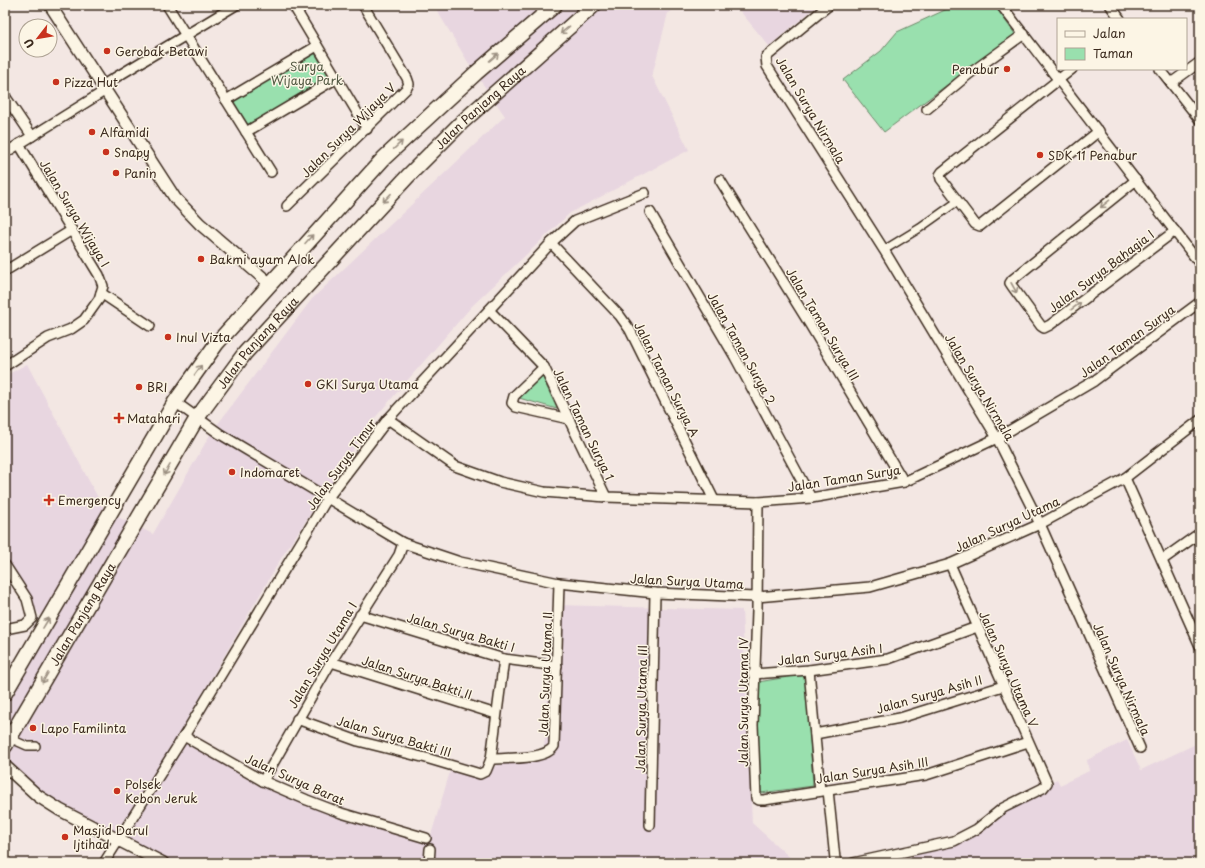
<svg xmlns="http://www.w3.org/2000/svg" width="1205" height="868" viewBox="0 0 1205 868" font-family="'Playpen Sans',sans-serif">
<rect width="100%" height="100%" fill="#f3e7e3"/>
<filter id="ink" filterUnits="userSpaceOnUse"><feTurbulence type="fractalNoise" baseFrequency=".025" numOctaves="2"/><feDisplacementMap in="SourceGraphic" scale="8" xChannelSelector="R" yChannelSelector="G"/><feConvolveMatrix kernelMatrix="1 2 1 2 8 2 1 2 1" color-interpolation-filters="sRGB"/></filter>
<g filter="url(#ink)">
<!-- built -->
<g fill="#e8d6e0">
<path d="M 443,5 L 679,5 L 668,13 L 652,76 L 689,150 L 570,213 L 472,306 L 373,420 L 283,555 L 177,737 L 294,796 L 378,829 L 429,842 L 452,765 L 484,770 L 544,749 L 555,605 L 742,610 L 752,823 L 796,863 L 153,863 L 42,794 L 5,762 L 5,709 L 42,619 L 16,575 L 5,562 L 5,376 L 27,364 L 105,511 L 153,534 L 211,433 L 312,299 L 505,116 L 471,67 L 436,9 Z"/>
<path d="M 735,5 L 818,5 L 769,46 Z"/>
<path d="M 1127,740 L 1141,770 L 1200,742 L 1200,863 L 834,863 L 954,843 L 997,810 L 1057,779 L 1060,785 L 1089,771 L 1087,760 Z"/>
</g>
<!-- green -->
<g fill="#99e0ae" stroke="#6a8566">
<path d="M 956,5 L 994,5 L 1015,34 L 884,132 L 843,80 L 881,51 L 897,32 Z"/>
<path d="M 313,50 L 330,79 L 248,127 L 231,98 Z"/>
<path d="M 542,376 L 557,409 L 519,398 Z"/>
<path d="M 806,674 L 813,786 L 761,793 L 756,719 L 758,682 Z"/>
</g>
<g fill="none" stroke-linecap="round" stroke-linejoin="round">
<!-- pedestrian casing -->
<g stroke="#3b2a1e" stroke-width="10">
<g id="pedestrian">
<path d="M 884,250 L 920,228 L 958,201"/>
<path d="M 9,738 L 27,746 L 36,746"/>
</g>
</g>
<!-- minor casing -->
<g stroke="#3b2a1e" stroke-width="12">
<g id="minor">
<path d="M 167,5 L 271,172"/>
<path d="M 293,5 L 367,129"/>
<path d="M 829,5 L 766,57 L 767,66 L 884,250 L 997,438 L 1040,524 L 1140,748"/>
<path d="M 1001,5 L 1200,264"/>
<path d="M 1110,5 L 1120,19"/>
<path d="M 1072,69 L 942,172 L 940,175 L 941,179 L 975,224 L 980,226 L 1099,131"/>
<path d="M 1160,69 L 1200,120"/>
<path d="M 1171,83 L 1200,62"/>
<path d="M 103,85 L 236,5"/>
<path d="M 5,96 L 32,136"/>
<path d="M 226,100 L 317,46"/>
<path d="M 927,109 L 969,74 L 1024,34"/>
<path d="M 246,132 L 337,78"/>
<path d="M 5,153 L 106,90"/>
<path d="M 720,180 L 809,323 L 904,482"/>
<path d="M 1136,180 L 1012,280 L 1010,283 L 1012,286 L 1041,326 L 1044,328 L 1050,325 L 1175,231"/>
<path d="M 287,206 L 406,89 L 409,84 L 407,78 L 363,5"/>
<path d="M 650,212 L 735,357 L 811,498"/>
<path d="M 551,243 L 620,316 L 630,330 L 714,500"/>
<path d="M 5,271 L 72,230"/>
<path d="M 101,293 L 150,326"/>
<path d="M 489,310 L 544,367 L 606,497"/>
<path d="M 5,366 L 48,338 L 71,329 L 84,320 L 99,299 L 103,286 L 99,275 L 19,144"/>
<path d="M 544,367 L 514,396 L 512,403 L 516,407 L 569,419"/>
<path d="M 175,402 L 220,434 L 403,543 L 460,562 L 559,583 L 655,593 L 756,597 L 870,587 L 950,564 L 1040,524 L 1125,478 L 1200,420"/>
<path d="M 388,419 L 455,466 L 500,482 L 544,492 L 606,497 L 758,502 L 811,498 L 904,482 L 997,438 L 1094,381 L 1200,302"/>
<path d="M 1125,478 L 1200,646"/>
<path d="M 758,502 L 757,611 L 753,725 L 756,798 L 759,800 L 764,800 L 926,775 L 1028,742"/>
<path d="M 1162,560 L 1200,533"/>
<path d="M 5,565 L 27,599 L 32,618 L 25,625 L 5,629"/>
<path d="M 360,615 L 504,659 L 557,666"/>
<path d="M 331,662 L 496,714"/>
<path d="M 809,670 L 820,791"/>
<path d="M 753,674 L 809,670 L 888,659 L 977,627"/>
<path d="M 297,719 L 358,741 L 426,758 L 480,774 L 486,771 L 491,759 L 504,659"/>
<path d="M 815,734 L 900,718 L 1003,686"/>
<path d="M 184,736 L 263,781 L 307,800 L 341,813 L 426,838"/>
<path d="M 491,759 C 507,758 546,760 554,746 L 559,583"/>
<path d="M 263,781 L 331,662 L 399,555 L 403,543"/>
<path d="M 828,790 L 835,859 L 838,863"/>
<path d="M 650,825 L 655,593"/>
<path d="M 104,863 L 184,736 L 327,499 L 388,419 L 551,243 L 575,221 L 645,193"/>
<path d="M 429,863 L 430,849"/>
<path d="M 853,863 L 954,841 L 977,829 L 1003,808 L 1043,788 L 1047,783 L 950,564"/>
</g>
</g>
<!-- tertiary casing -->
<g stroke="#3b2a1e" stroke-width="14">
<g id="tertiary">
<path d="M 50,5 L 175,198 L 200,224 L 269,283"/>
<path d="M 5,766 L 38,796 L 60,810 L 163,863"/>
</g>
</g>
<!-- primary casing -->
<g stroke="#3b2a1e" stroke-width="17">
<g id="primary">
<path d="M 5,693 L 175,402 L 217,343 L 384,158 L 476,73 L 555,5"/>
<path id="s1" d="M 5,746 L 197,418 L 245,353 L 408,176 L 461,123 L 594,5"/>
</g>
</g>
<!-- pedestrian -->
<use href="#pedestrian" stroke="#fcf5e5" stroke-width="7"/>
<!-- minor -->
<use href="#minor" stroke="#fcf5e5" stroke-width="9"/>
<!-- tertiary -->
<use href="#tertiary" stroke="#fcf5e5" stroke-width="11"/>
<!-- primary -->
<use href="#primary" stroke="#fcf5e5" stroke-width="14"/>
</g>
<!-- one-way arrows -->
<defs><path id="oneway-shaft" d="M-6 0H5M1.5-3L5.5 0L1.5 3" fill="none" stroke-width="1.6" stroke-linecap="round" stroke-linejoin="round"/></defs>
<g stroke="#9c9082">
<use href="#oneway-shaft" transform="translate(565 30) rotate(140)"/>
<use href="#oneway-shaft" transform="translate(494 57) rotate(-41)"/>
<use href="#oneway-shaft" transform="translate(398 145) rotate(-43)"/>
<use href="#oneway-shaft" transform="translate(387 198) rotate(133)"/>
<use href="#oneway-shaft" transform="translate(1105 204) rotate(141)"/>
<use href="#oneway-shaft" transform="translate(309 239) rotate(-48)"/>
<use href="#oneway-shaft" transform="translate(1014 288) rotate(61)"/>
<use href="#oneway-shaft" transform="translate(1076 306) rotate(-37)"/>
<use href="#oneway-shaft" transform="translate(198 370) rotate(-54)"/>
<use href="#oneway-shaft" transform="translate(167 470) rotate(120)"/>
<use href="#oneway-shaft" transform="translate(46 623) rotate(-59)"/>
<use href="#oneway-shaft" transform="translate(45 678) rotate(120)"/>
</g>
</g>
<!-- markers -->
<g fill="#c8321e" stroke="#fcf5e5" stroke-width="1.5">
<circle cx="107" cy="51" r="4"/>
<circle cx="1007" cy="69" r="4"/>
<circle cx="56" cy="82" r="4"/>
<circle cx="92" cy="132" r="4"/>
<circle cx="106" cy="152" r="4"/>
<circle cx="1040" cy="155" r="4"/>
<circle cx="116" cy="173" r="4"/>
<circle cx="201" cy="259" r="4"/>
<circle cx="168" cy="337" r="4"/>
<circle cx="308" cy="384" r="4"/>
<circle cx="139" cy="387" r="4"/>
<path d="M117 412h4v4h4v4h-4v4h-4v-4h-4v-4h4z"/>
<circle cx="232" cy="472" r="4"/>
<path d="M47 494h4v4h4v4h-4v4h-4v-4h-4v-4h4z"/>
<circle cx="33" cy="728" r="4"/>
<circle cx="117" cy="791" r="4"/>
<circle cx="65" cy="837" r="4"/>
</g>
<g text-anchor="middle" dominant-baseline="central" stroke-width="3" stroke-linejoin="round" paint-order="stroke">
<!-- poi labels -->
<g font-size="12" fill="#3b2a1e" stroke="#fcf5e5" text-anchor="start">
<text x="115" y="51">Gerobak Betawi</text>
<text x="999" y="69" text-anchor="end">Penabur</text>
<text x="64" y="82">Pizza Hut</text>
<text x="100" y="132">Alfamidi</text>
<text x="114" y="152">Snapy</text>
<text x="1048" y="155">SDK 11 Penabur</text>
<text x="124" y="173">Panin</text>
<text x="209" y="259">Bakmi ayam Alok</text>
<text x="176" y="337">Inul Vizta</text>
<text x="316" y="384">GKI Surya Utama</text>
<text x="147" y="387">BRI</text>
<text x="127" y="418">Matahari</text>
<text x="240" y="472">Indomaret</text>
<text x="58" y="500">Emergency</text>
<text x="41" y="728">Lapo Familinta</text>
<text x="125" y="784">Polsek<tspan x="125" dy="14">Kebon Jeruk</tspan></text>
<text x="73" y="830">Masjid Darul<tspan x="73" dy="14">Ijtihad</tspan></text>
</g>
<!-- park labels -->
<g font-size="12" fill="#525842" stroke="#fcf5e5">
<text x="307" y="66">Surya<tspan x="307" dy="14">Wijaya Park</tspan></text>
</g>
<!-- street labels -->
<g font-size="12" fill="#3b2a1e" stroke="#fcf5e5">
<text stroke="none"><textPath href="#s1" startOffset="801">Jalan Panjang Raya</textPath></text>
<text transform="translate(811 110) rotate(59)">Jalan Surya Nirmala</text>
<text transform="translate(348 130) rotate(-45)">Jalan Surya Wijaya V</text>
<text transform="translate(75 213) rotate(59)">Jalan Surya Wijaya I</text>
<text transform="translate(1101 271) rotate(-37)">Jalan Surya Bahagia I</text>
<text transform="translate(823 324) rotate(59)">Jalan Taman Surya III</text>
<text transform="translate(1127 341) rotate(-36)">Jalan Taman Surya</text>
<text stroke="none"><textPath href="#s1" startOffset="477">Jalan Panjang Raya</textPath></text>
<text transform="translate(742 348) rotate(61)">Jalan Taman Surya 2</text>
<text transform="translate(667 379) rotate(63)">Jalan Taman Surya A</text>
<text transform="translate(980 387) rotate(59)">Jalan Surya Nirmala</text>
<text transform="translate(584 424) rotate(64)">Jalan Taman Surya 1</text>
<text transform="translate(341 464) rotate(-54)">Jalan Surya Timur</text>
<text transform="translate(844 478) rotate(-9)">Jalan Taman Surya</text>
<text transform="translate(1007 524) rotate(-25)">Jalan Surya Utama</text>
<text transform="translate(687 581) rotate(3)">Jalan Surya Utama</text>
<text stroke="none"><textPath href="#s1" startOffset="153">Jalan Panjang Raya</textPath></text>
<text transform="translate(461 632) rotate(16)">Jalan Surya Bakti I</text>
<text transform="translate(830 654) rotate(-7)">Jalan Surya Asih I</text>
<text transform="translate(322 655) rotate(-59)">Jalan Surya Utama I</text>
<text transform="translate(1009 669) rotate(66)">Jalan Surya Utama V</text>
<text transform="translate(545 674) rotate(-88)">Jalan Surya Utama II</text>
<text transform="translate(417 677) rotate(18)">Jalan Surya Bakti II</text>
<text transform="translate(1122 679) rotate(66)">Jalan Surya Nirmala</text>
<text transform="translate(929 694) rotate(-16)">Jalan Surya Asih II</text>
<text transform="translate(743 702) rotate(-90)">Jalan Surya Utama IV</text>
<text transform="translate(641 709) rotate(-89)">Jalan Surya Utama III</text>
<text transform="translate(394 736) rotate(16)">Jalan Surya Bakti III</text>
<text transform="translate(872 770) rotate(-9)">Jalan Surya Asih III</text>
<text transform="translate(295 779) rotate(24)">Jalan Surya Barat</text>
</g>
</g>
<!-- margin -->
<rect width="1205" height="868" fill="none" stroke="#fcf5e5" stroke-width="20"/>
<rect x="10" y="10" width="1185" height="848" fill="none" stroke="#3b2a1e" stroke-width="1.5" filter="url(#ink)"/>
<!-- legend -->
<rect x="1057" y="18" width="130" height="52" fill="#fcf5e5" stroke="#afa495"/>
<rect x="1065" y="31" width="20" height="6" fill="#fcf5e5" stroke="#afa495"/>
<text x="1093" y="38" font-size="12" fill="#3b2a1e">Jalan</text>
<rect x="1065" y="48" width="20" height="12" fill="#99e0ae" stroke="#afa495"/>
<text x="1093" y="58" font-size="12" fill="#3b2a1e">Taman</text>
<!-- north arrow -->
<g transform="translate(38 38) rotate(239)"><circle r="19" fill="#fcf5e5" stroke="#afa495"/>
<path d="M0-3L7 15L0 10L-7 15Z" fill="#c8321e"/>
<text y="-6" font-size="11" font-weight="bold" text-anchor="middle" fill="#3b2a1e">U</text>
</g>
</svg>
